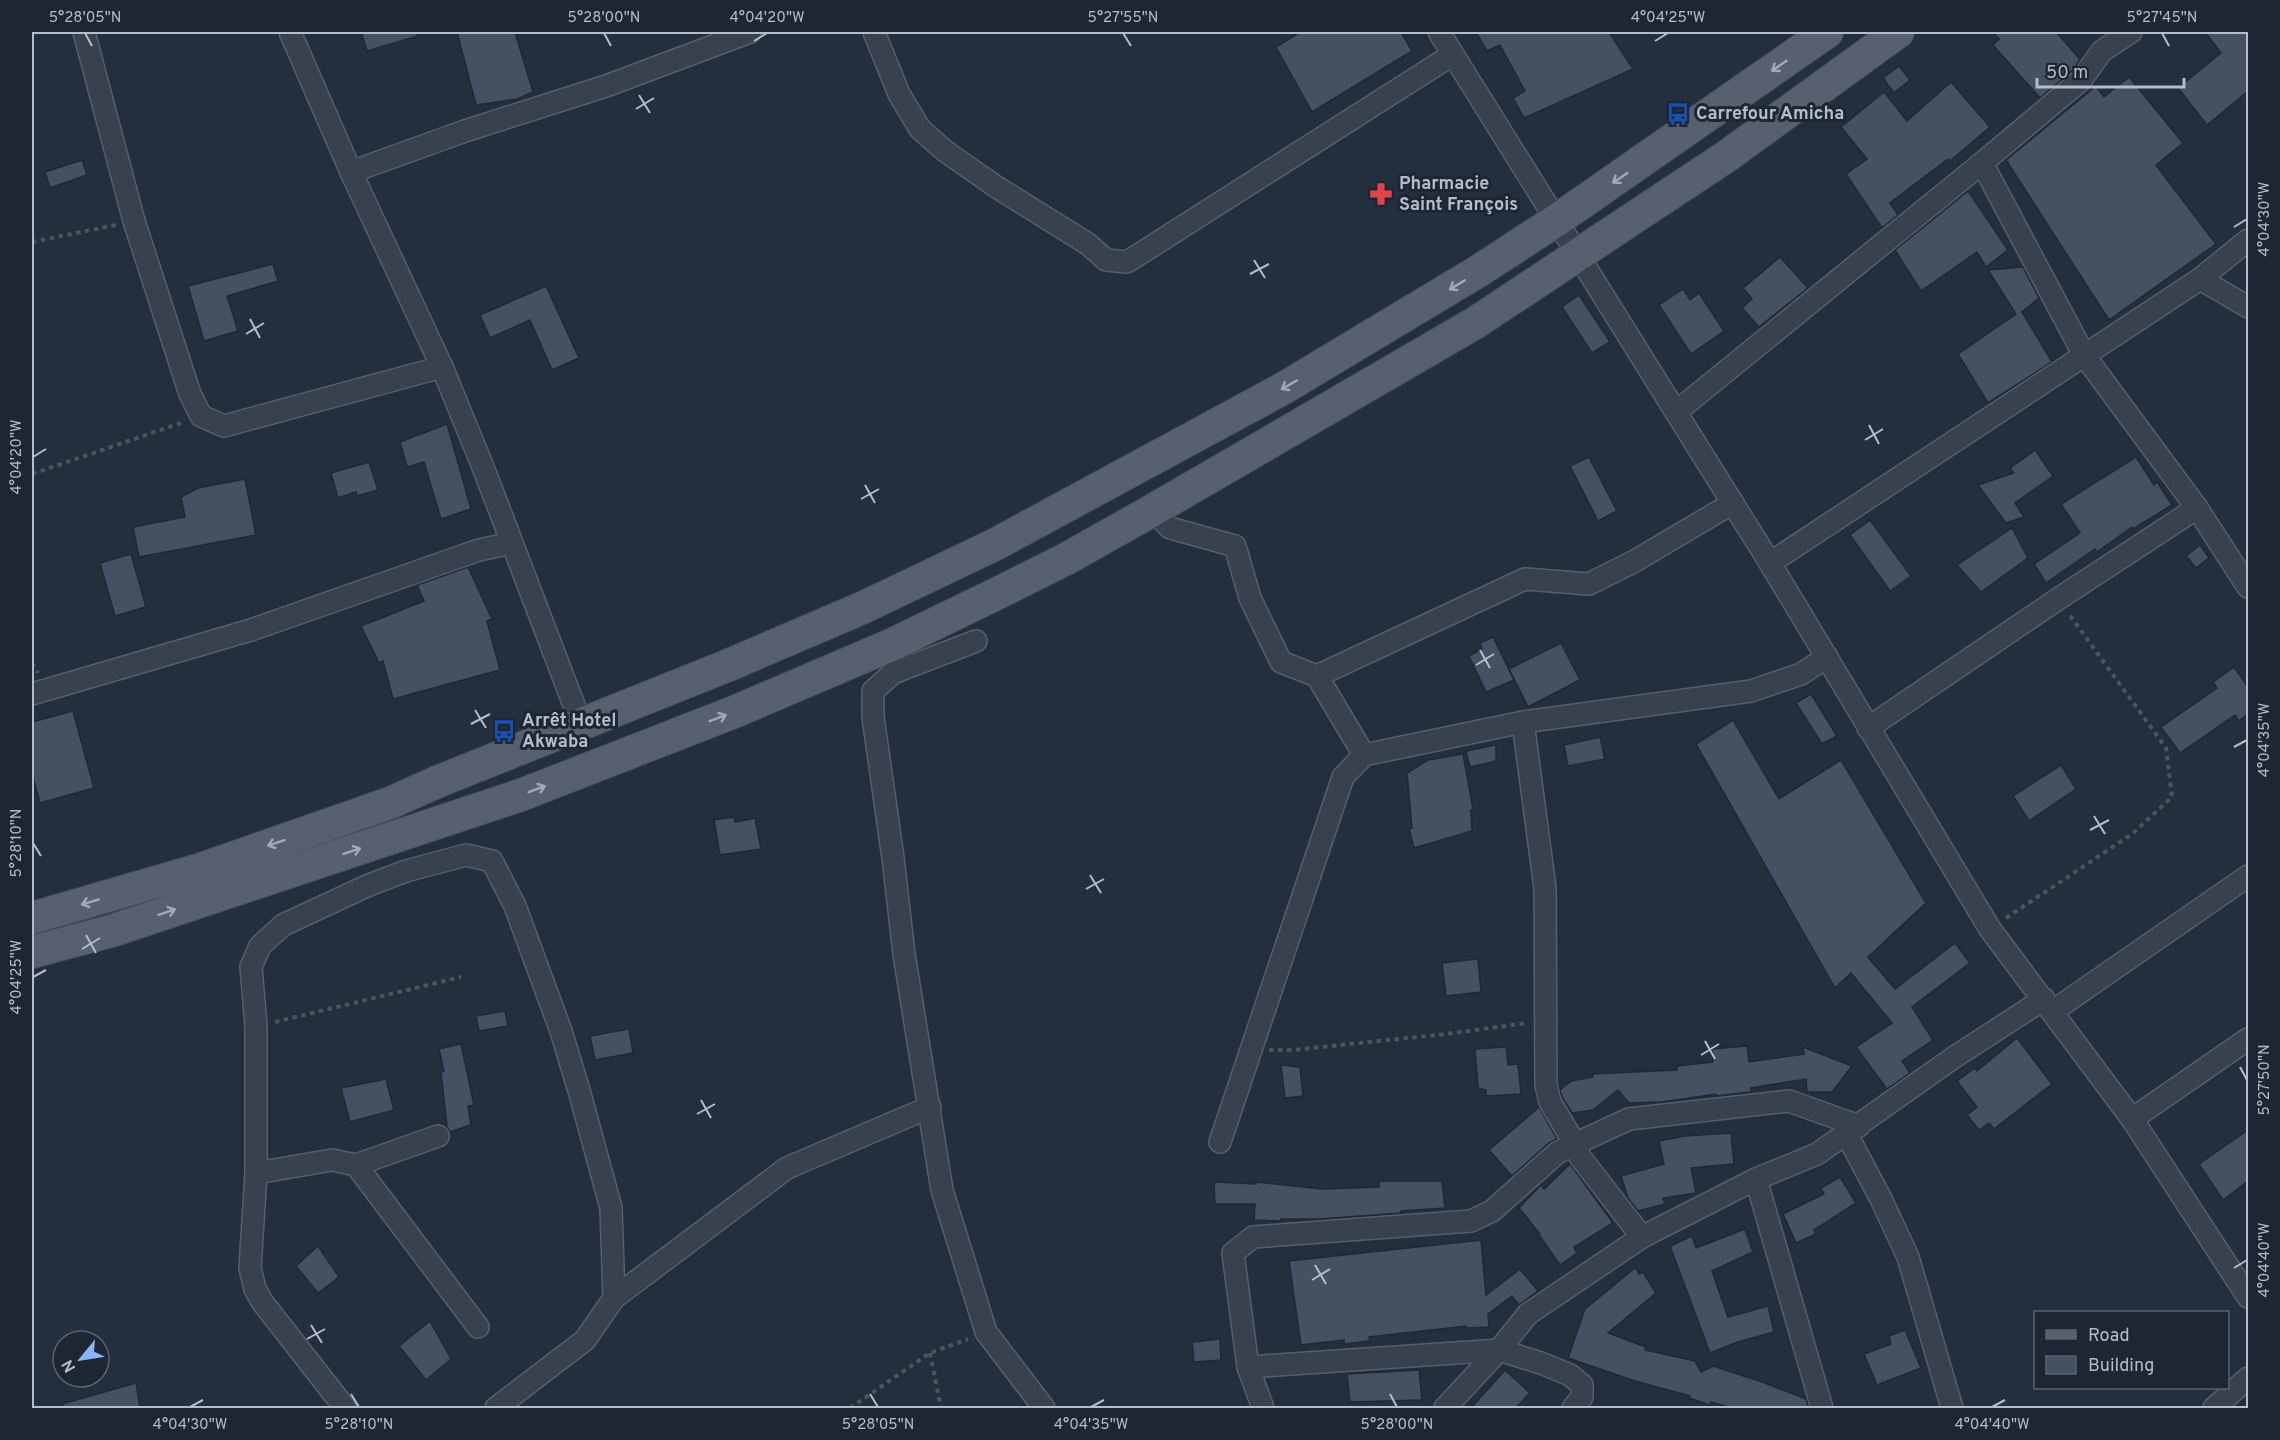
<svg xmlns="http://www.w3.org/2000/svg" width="2280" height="1440" viewBox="0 0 2280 1440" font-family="Overpass,sans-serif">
<rect width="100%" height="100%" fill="#242f3e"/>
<!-- building -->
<g fill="#455162" stroke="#1f2835" stroke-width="1.5">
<path d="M 361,32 L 417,32 L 418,36 L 367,51 Z"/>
<path d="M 457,32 L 515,32 L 533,92 L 517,99 L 476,105 Z"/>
<path d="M 1300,32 L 1401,32 L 1412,51 L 1312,112 L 1276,47 Z"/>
<path d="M 1476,32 L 1609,32 L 1633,69 L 1524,118 L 1513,98 L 1525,91 L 1500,45 L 1487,51 Z"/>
<path d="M 1993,32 L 2056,32 L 2080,59 L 2074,69 L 2040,98 L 1993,45 L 1999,39 Z"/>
<path d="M 2205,32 L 2248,32 L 2248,91 L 2207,125 L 2178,88 L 2221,53 Z"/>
<path d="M 1899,66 L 1910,80 L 1894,93 L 1883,78 Z"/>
<path d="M 2129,77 L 2183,143 L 2156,165 L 2216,244 L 2109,320 L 2006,160 L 2096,86 L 2104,97 Z"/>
<path d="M 1951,82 L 1990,127 L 1950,161 L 1948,159 L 1890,203 L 1898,215 L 1882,228 L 1846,174 L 1867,159 L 1841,127 L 1884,92 L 1907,121 Z"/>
<path d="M 82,160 L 87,175 L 50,188 L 45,172 Z"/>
<path d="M 1968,191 L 2008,250 L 1986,267 L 1977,252 L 1921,291 L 1895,250 Z"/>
<path d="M 1780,257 L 1808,288 L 1759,327 L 1742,308 L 1752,299 L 1743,288 Z"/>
<path d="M 273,264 L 278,281 L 227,296 L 238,331 L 204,341 L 188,286 Z"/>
<path d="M 2023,267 L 2039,298 L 2022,312 L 2052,362 L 1988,403 L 1958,354 L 2016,314 L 1988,270 Z"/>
<path d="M 546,286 L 579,358 L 552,370 L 530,320 L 490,338 L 480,315 Z"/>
<path d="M 1683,289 L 1690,300 L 1699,293 L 1724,331 L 1691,354 L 1659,305 Z"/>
<path d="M 1579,295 L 1610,342 L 1592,353 L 1562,307 Z"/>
<path d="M 447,424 L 471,509 L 441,519 L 424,462 L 407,467 L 400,442 Z"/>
<path d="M 2035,450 L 2053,476 L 2015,503 L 2024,517 L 2006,523 L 1978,485 L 2014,473 L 2010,468 Z"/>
<path d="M 1589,457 L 1617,511 L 1598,521 L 1570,466 Z"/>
<path d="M 2136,457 L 2154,485 L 2157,482 L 2172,505 L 2133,529 L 2132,527 L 2097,552 L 2095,549 L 2046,583 L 2034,564 L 2080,533 L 2061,504 Z"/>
<path d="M 369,462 L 378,490 L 357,496 L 356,492 L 338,498 L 331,473 Z"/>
<path d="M 245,479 L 256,535 L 139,557 L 133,527 L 185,517 L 181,497 L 198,488 Z"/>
<path d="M 1870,520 L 1911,576 L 1890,591 L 1850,535 Z"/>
<path d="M 2012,528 L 2028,558 L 1981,592 L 1957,565 Z"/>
<path d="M 2200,545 L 2209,558 L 2196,568 L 2186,556 Z"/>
<path d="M 131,554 L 146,607 L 115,616 L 100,563 Z"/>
<path d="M 468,567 L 492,619 L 487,621 L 500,670 L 393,699 L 383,661 L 379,663 L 361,626 L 424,601 L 417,585 Z"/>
<path d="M 1493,637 L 1514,680 L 1486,692 L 1469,656 L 1482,649 L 1480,643 Z"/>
<path d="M 1561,643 L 1580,680 L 1528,707 L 1509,669 Z"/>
<path d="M 2234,667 L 2248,687 L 2248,714 L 2239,721 L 2235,715 L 2180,753 L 2161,727 L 2217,688 L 2213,682 Z"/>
<path d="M 1811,694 L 1837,736 L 1822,744 L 1796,703 Z"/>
<path d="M 73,711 L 94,788 L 40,803 L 32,773 L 32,722 Z"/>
<path d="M 1733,720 L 1779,799 L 1841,760 L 1926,903 L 1868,957 L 1895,989 L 1955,943 L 1970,963 L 1912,1007 L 1933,1040 L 1902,1061 L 1910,1073 L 1887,1089 L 1856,1047 L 1892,1023 L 1851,973 L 1835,988 L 1696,744 Z"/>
<path d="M 1600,737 L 1605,759 L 1568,766 L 1564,745 Z"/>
<path d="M 1496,745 L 1496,761 L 1470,767 L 1466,751 Z"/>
<path d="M 1463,754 L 1473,809 L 1471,810 L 1472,831 L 1414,848 L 1409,829 L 1412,828 L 1407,773 L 1428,760 Z"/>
<path d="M 2061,765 L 2076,789 L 2029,821 L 2013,796 Z"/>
<path d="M 734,817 L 735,822 L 755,818 L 761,849 L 720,855 L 714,820 Z"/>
<path d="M 1478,959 L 1481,992 L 1446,996 L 1442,963 Z"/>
<path d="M 505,1011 L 508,1026 L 479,1031 L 476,1016 Z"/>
<path d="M 629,1029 L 633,1053 L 595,1060 L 590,1036 Z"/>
<path d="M 2017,1038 L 2052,1084 L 1994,1129 L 1989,1123 L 1979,1130 L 1967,1115 L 1977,1107 L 1957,1081 L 1975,1068 L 1977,1071 Z"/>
<path d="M 461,1044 L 474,1105 L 468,1106 L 471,1125 L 450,1132 L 447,1127 L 441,1072 L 444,1071 L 439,1049 Z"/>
<path d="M 1747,1046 L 1749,1062 L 1804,1054 L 1803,1047 L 1852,1066 L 1832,1092 L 1807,1092 L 1806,1079 L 1751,1088 L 1751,1092 L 1716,1096 L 1716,1094 L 1662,1102 L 1629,1103 L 1618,1090 L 1593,1110 L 1572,1113 L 1562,1097 L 1560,1090 L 1571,1081 L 1593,1077 L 1592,1074 L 1677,1070 L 1677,1066 L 1713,1062 L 1712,1049 Z"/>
<path d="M 1506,1047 L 1508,1065 L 1518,1064 L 1521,1094 L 1486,1096 L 1486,1090 L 1478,1088 L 1475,1049 Z"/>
<path d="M 1281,1065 L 1300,1067 L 1303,1096 L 1285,1098 Z"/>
<path d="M 386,1079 L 394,1110 L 350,1122 L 341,1088 Z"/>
<path d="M 1539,1107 L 1557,1139 L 1549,1143 L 1512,1176 L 1489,1150 Z"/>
<path d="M 2248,1130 L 2248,1181 L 2223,1200 L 2199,1164 Z"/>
<path d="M 1731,1133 L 1734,1164 L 1691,1168 L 1696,1193 L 1663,1198 L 1665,1204 L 1638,1211 L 1628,1198 L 1621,1176 L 1664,1164 L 1659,1141 L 1685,1136 Z"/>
<path d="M 1570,1164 L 1613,1223 L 1574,1247 L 1577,1253 L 1560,1265 L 1539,1235 L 1540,1234 L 1519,1208 L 1541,1185 L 1544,1189 Z"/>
<path d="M 1840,1177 L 1856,1203 L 1814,1230 L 1816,1234 L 1796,1243 L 1783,1214 L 1824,1194 L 1821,1188 Z"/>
<path d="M 1379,1181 L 1442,1181 L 1445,1208 L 1401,1211 L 1401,1213 L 1320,1219 L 1281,1219 L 1281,1221 L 1254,1220 L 1255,1204 L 1215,1204 L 1214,1182 L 1256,1184 L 1256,1182 L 1322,1189 L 1379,1187 Z"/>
<path d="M 1745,1229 L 1753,1252 L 1712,1271 L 1728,1317 L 1768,1306 L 1774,1332 L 1738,1342 L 1710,1353 L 1670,1246 L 1692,1236 L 1696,1248 Z"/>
<path d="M 1481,1240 L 1486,1295 L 1520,1269 L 1538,1291 L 1519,1305 L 1512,1296 L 1488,1314 L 1489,1327 L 1466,1328 L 1466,1326 L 1369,1337 L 1370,1341 L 1344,1344 L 1344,1340 L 1301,1345 L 1289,1261 Z"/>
<path d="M 318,1246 L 339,1277 L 318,1293 L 296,1266 Z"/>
<path d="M 1636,1267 L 1639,1274 L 1643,1272 L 1656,1293 L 1608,1333 L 1646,1347 L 1645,1350 L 1695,1361 L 1701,1372 L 1713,1366 L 1765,1383 L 1806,1399 L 1809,1408 L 1732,1408 L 1711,1402 L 1710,1405 L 1689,1398 L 1690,1396 L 1635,1381 L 1568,1358 L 1585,1309 Z"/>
<path d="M 430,1321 L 451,1359 L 426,1380 L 399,1346 Z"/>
<path d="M 1905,1330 L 1921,1368 L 1877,1385 L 1864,1354 L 1891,1344 L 1889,1336 Z"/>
<path d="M 1220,1339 L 1221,1360 L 1194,1362 L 1192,1342 Z"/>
<path d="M 1419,1370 L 1422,1400 L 1350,1402 L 1347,1374 Z"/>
<path d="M 1505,1370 L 1530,1393 L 1516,1408 L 1471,1408 Z"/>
<path d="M 136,1383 L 140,1408 L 63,1408 L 62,1404 Z"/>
</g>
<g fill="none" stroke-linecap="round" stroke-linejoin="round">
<!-- street casing -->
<g stroke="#565f6c" stroke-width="24">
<g id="street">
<path d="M 84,32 L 134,221 L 190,394 L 201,416 L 224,426 L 442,367"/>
<path d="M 290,32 L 351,172 L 442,367 L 483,467 L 582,726"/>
<path d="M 874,32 L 899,94 L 920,129 L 945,151 L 995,186 L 1088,244 L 1106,260 L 1127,262 L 1452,55"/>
<path d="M 1439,32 L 1770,563 L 1990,929 L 2132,1119 L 2248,1297"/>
<path d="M 2131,32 L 2102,51 L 2081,80 L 1982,163 L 2084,355 L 2197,508 L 2248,587"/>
<path d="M 351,172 L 465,131 L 606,86 L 750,32"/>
<path d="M 2248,240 L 2200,279 L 2248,307"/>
<path d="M 1676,412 L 1982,163"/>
<path d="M 1153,510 L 1170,528 L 1235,546 L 1250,598 L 1281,662 L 1317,676 L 1364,755 L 1523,722 L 1751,691 L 1801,674 L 1827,657"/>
<path d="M 1770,563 L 2200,279"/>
<path d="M 976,641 L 893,673 L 873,691 L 873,717 L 893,858 L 904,954 L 942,1190 L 986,1332 L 1044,1408"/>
<path d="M 1317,676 L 1525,579 L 1589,584 L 1633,562 L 1733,503"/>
<path d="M 32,694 L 251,630 L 479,550 L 512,543"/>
<path d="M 1523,722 L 1545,888 L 1546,1085 L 1550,1102 L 1575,1144 L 1557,1153 L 1492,1211 L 1471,1221 L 1253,1237 L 1233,1253 L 1248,1367 L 1499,1350 L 1541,1363 L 1570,1375 L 1582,1385 L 1582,1397 L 1573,1408"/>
<path d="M 1868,728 L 2058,599 L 2197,508"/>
<path d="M 2053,1011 L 2248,876"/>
<path d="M 2132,1119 L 2248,1039"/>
<path d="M 1847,1135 L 1881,1199 L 1908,1257 L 1952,1408"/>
<path d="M 1220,1142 L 1343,777 L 1364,755"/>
<path d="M 356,1165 L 438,1136"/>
<path d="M 256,1173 L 332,1160 L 356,1165 L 478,1327"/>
<path d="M 1756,1179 L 1822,1408"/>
<path d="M 1642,1237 L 1580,1157 L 1575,1144 L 1629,1119 L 1789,1101 L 1859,1126"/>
<path d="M 1248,1367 L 1263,1408"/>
<path d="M 345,1408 L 263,1303 L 255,1289 L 250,1268 L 256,1173 L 256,1026 L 251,967 L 260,946 L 283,925 L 369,885 L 406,871 L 466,855 L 492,861 L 515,906 L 561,1031 L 580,1094 L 611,1208 L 614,1298"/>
<path d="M 496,1408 L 585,1340 L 614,1298 L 787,1168 L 930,1107"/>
<path d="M 1445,1408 L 1499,1350 L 1528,1314 L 1642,1237 L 1756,1179 L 1817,1154 L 1956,1056 L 2044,999"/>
<path d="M 2214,1408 L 2248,1378"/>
</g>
</g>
<!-- primary casing -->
<g stroke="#414a57" stroke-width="34">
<g id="primary">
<path d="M 32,918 L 201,869 L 390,803 L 437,782 L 729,665 L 862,608 L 994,545 L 1284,388 L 1477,272 L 1557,220 L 1827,32"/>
<path d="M 32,952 L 111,931 L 521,795 L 734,712 L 891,645 L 994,595 L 1066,559 L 1153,510 L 1475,323 L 1727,156 L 1898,32"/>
</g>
</g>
<!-- path -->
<g stroke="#44595c" stroke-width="4" stroke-dasharray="4.5 4.5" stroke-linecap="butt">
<path d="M 32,242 L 116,225"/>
<path d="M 32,474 L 184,422"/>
<path d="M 32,663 L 38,673"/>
<path d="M 2006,918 L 2132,834 L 2172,797 L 2166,748 L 2069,614"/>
<path d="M 275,1022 L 461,977"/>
<path d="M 1269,1050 L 1293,1050 L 1446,1034 L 1527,1023"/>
<path d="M 930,1353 L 941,1408"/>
<path d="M 850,1408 L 930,1353 L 968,1339"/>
</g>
<!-- street -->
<use href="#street" stroke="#38414e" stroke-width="21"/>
<!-- primary -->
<use href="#primary" stroke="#56606e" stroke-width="32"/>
</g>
<!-- one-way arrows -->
<defs><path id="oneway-shaft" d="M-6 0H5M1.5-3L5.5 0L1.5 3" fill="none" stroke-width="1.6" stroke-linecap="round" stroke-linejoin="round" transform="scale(1.5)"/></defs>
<g stroke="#a1aab7">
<use href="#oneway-shaft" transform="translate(1779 66) rotate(145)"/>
<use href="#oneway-shaft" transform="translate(1620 178) rotate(146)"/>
<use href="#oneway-shaft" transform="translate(1457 285) rotate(149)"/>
<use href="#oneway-shaft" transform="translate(1289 385) rotate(150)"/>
<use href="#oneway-shaft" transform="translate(718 718) rotate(-21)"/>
<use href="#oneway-shaft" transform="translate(537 789) rotate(-21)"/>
<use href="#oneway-shaft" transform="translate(276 843) rotate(161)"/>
<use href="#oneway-shaft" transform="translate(352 851) rotate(-18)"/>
<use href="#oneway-shaft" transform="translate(90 902) rotate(164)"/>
<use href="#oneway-shaft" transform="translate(167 912) rotate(-18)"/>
</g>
<!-- ticks -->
<path fill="none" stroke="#b4bcc9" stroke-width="2" d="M 85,33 L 92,46M 604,33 L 611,46M 1123,33 L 1131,46M 2162,33 L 2169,46M 754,41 L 767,33M 1655,41 L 1668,33M 639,95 L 650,113M 636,109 L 654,98M 2234,227 L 2247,219M 1254,260 L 1265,278M 1250,274 L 1269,264M 250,319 L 260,338M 246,334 L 264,323M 1869,425 L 1879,444M 1865,440 L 1883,429M 33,457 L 46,449M 865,485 L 875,503M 861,499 L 879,489M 1480,650 L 1490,668M 1476,665 L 1494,654M 475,710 L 486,728M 471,724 L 490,714M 2234,747 L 2247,740M 2094,816 L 2105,834M 2090,830 L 2109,820M 33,843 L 41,856M 1090,875 L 1101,893M 1086,889 L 1104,879M 86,935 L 96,953M 82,949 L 100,938M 33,977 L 46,970M 1705,1041 L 1715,1059M 1701,1055 L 1719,1044M 2240,1067 L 2247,1080M 701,1100 L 711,1118M 697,1114 L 715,1104M 1315,1265 L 1326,1284M 2234,1268 L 2247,1260M 1312,1280 L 1330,1269M 311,1325 L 322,1343M 307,1339 L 325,1329M 351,1394 L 359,1407M 870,1394 L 878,1407M 1390,1394 L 1397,1407M 190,1407 L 203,1400M 1091,1407 L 1104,1400M 1992,1407 L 2005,1400"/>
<!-- icons -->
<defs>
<g id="bus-bare" transform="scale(1.8)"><path d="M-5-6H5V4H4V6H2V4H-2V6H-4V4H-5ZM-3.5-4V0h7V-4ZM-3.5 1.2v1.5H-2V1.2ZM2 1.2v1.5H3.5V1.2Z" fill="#1a4fb4" stroke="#1d2633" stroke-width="2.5" paint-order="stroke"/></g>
<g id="pharmacy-bare" transform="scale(1.8)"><path d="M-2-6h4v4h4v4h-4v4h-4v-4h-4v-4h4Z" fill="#e0444e" stroke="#1d2633" stroke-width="2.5" paint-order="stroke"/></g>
</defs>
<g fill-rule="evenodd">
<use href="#bus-bare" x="1678" y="114"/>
<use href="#pharmacy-bare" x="1381" y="194"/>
<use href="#bus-bare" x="504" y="731"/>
</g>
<g text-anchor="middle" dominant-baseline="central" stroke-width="6" stroke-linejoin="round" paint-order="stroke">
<!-- poi labels -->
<g font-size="18" font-weight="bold" fill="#b4bcc9" stroke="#1d2633" text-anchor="start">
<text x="1696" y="114">Carrefour Amicha</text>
<text x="1399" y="184">Pharmacie<tspan x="1399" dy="21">Saint François</tspan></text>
<text x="522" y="721">Arrêt Hotel<tspan x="522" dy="21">Akwaba</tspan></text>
</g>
</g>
<!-- border -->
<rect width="2280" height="1440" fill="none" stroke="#1d2633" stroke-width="66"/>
<!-- legend -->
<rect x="2034" y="1311" width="195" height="78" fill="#1d2633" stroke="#59626f" stroke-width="1.5"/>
<rect x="2046" y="1330" width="30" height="9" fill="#56606e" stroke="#59626f" stroke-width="1.5"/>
<text x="2088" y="1341" font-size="18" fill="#b4bcc9">Road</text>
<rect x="2046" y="1356" width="30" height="18" fill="#455162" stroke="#59626f" stroke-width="1.5"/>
<text x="2088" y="1371" font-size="18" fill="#b4bcc9">Building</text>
<!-- north arrow -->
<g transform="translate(81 1359) rotate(240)"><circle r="28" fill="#1d2633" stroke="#59626f" stroke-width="1.5"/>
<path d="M0-4.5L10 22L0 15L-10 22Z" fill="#8ab4f8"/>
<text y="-9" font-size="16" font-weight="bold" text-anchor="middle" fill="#b4bcc9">N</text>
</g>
<!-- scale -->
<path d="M2037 78v9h147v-9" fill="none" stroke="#b4bcc9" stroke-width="3"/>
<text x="2046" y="78" font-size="18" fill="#b4bcc9" stroke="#1d2633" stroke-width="4.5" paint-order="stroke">50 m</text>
<rect x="33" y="33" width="2214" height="1374" fill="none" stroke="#b4bcc9" stroke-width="2"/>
<g font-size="15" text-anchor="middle" fill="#b4bcc9">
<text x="85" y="22">5°28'05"N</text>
<text x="604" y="22">5°28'00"N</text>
<text x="767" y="22">4°04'20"W</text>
<text x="1123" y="22">5°27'55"N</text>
<text x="1668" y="22">4°04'25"W</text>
<text x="2162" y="22">5°27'45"N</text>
<text transform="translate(2264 219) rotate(-90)" y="5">4°04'30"W</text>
<text transform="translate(16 457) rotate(-90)" y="5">4°04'20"W</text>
<text transform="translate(2264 740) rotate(-90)" y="5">4°04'35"W</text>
<text transform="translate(16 843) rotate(-90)" y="5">5°28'10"N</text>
<text transform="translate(16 977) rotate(-90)" y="5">4°04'25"W</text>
<text transform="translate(2264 1080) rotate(-90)" y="5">5°27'50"N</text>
<text transform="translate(2264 1260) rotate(-90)" y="5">4°04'40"W</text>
<text x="190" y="1429">4°04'30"W</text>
<text x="359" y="1429">5°28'10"N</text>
<text x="878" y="1429">5°28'05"N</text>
<text x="1091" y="1429">4°04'35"W</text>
<text x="1397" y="1429">5°28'00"N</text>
<text x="1992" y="1429">4°04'40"W</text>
</g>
</svg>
